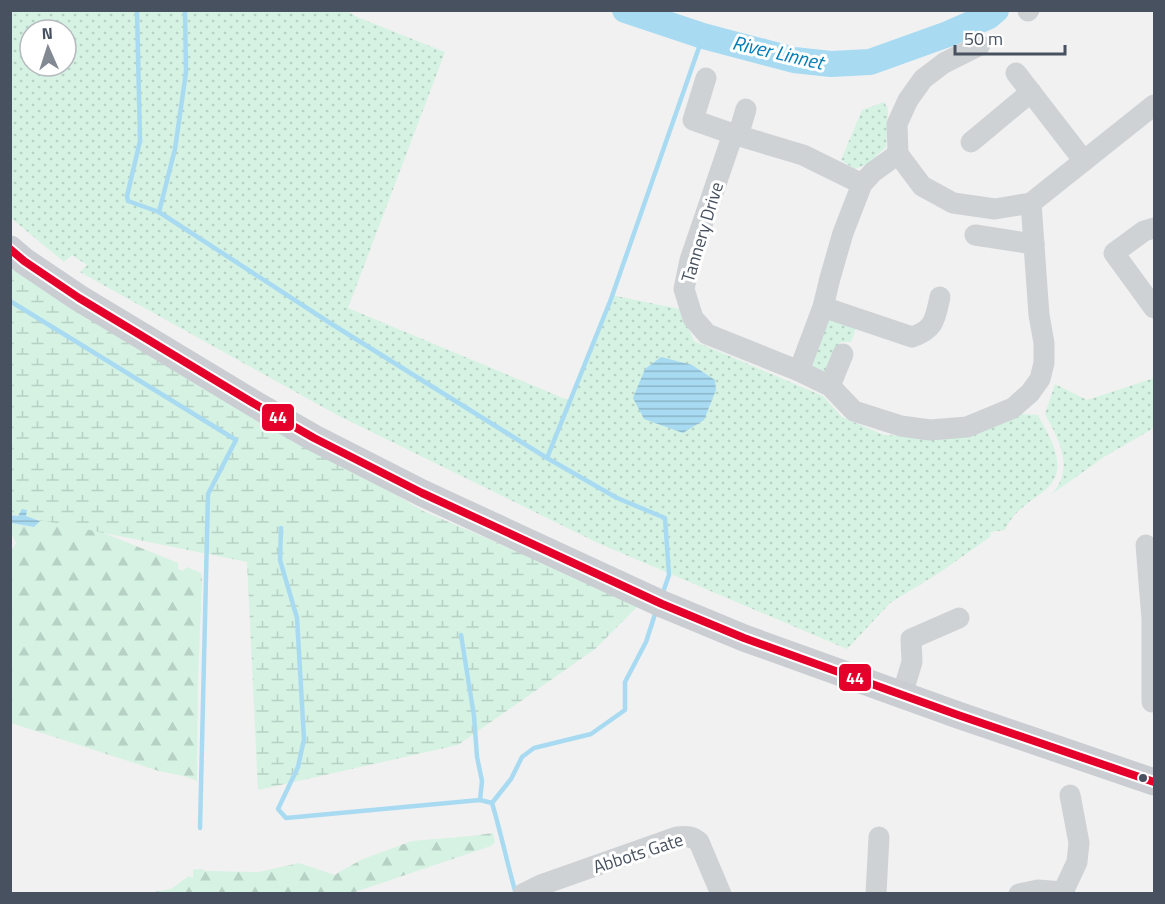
<svg xmlns="http://www.w3.org/2000/svg" width="1165" height="904" viewBox="0 0 1165 904" font-family="'Titillium Web',sans-serif">
<defs>
<pattern id="grass-dots" width="8" height="8" patternUnits="userSpaceOnUse" patternTransform="scale(1.5)"><rect width="8" height="8" fill="#d5f2e3"/><path d="M2 2h.1M6 6h.1" fill="none" stroke="#b8d1c5" stroke-width="1.8" stroke-linecap="round"/></pattern>
<pattern id="forest-firs" width="22" height="20" patternUnits="userSpaceOnUse" patternTransform="scale(1.5)"><rect width="22" height="20" fill="#d5f2e3"/><path d="M5 1l3.5 6h-7zM16 11l3.5 6h-7z" fill="#b8d1c5"/></pattern>
<pattern id="wetland-marsh" width="20" height="14" patternUnits="userSpaceOnUse" patternTransform="scale(1.5)"><rect width="20" height="14" fill="#d5f2e3"/><path d="M1 5h8M5 5V1M11 12h8M15 12V8" fill="none" stroke="#b8d1c5"/></pattern>
<pattern id="water-rules" width="6" height="5" patternUnits="userSpaceOnUse" patternTransform="scale(1.5)"><rect width="6" height="5" fill="#a8dbf2"/><path d="M0 2.5h6" fill="none" stroke="#8bb4c7"/></pattern>
</defs>
<rect width="100%" height="100%" fill="#f2f1f1"/>
<!-- grass -->
<g fill="url(#grass-dots)" fill-rule="evenodd">
<path d="M 10,11 L 347,11 L 357,17 L 445,52 L 348,308 L 570,401 L 611,295 L 680,309 L 694,341 L 823,396 L 842,417 L 884,435 L 945,437 L 1010,413 L 1038,415 C 1047,433 1066,460 1053,481 C 1048,490 1037,496 1029,502 C 1018,511 1010,518 1005,530 L 991,532 L 990,537 L 942,571 L 890,603 L 847,649 L 598,543 L 337,415 L 80,272 L 87,265 L 72,255 L 64,262 L 11,218 ZM 30,30 L 66,30 L 66,66 L 30,66 Z"/>
<path d="M 884,102 L 888,109 L 886,147 L 868,164 L 855,169 L 841,160 L 862,110 Z"/>
<path d="M 833,317 L 857,325 L 851,342 L 841,342 L 827,374 L 813,367 L 811,357 L 822,323 Z"/>
<path d="M 1154,378 L 1154,428 L 1104,457 L 1052,494 C 1075,468 1059,440 1045,414 L 1055,384 L 1087,400 Z"/>
</g>
<!-- forest -->
<g fill="url(#forest-firs)">
<path d="M 45,513 L 57,514 L 178,563 L 178,569 L 183,571 L 187,567 L 201,573 L 202,579 L 198,679 L 197,781 C 185,775 173,774 159,771 L 11,723 L 10,553 L 16,543 L 11,533 L 10,523 L 34,527 Z"/>
<path d="M 493,833 L 495,842 L 491,846 L 352,893 L 149,893 L 171,889 L 189,876 L 193,878 L 193,870 L 201,869 L 206,871 L 259,872 L 299,863 L 335,875 L 339,872 L 363,859 L 412,841 L 471,836 Z"/>
</g>
<!-- wetland -->
<path fill="url(#wetland-marsh)" d="M 10,267 L 423,511 L 640,604 L 595,649 L 458,745 L 258,790 L 247,562 L 11,514 Z"/>
<!-- water -->
<g fill="url(#water-rules)">
<path d="M 661,357 L 692,365 L 715,380 L 716,390 L 704,420 L 683,433 L 644,419 L 633,398 L 645,369 Z"/>
<path d="M 22,509 L 27,510 L 26,516 L 40,521 L 34,527 L 11,523 L 11,515 L 18,516 Z"/>
</g>
<g fill="none" stroke-linecap="round" stroke-linejoin="round">
<!-- stream -->
<g stroke="#a8dbf2" stroke-width="4.5">
<path d="M 137,10 L 140,141 L 127,196 L 128,201 L 159,212 L 330,323 L 547,458 L 617,498 L 665,518 L 669,575 L 662,595"/>
<path d="M 159,212 L 175,149 L 186,72 L 185,10"/>
<path d="M 10,301 L 236,440 L 208,494 L 200,828"/>
<path d="M 547,458 L 611,299 L 703,36"/>
<path d="M 281,528 L 280,560 L 297,618 L 304,739 L 298,767 L 278,809 L 286,818 L 480,800 L 492,803 L 511,779 L 522,757 L 534,748 L 591,734 L 625,710 L 625,682 L 646,642 L 656,611"/>
<path d="M 461,635 L 474,716 L 477,757 L 482,781 L 480,800"/>
<path d="M 492,803 C 501,833 507,863 516,894"/>
</g>
<!-- river -->
<path stroke="#a8dbf2" stroke-width="26" d="M 625,10 L 703,36 L 794,60 L 831,64 L 870,62 L 948,34 L 989,16 L 996,10"/>
<!-- minor -->
<g stroke="#cfd2d5" stroke-width="21">
<path d="M 1028,11 L 1029,10"/>
<path d="M 980,45 L 944,63 L 923,79 L 908,100 L 897,124 L 898,154 L 922,186 L 953,203 L 995,209 L 1031,203 L 1154,105"/>
<path d="M 1016,73 L 1084,161"/>
<path d="M 706,78 L 693,120 L 733,134 L 803,155 L 862,184"/>
<path d="M 733,134 L 690,260 L 684,289 L 693,318 L 707,334 L 799,371 L 830,386 L 854,411 L 901,426 L 930,430 L 967,427 L 1013,408 L 1030,393 L 1040,379 L 1044,363 L 1044,343 L 1039,315 L 1031,203"/>
<path d="M 738,136 L 746,109"/>
<path d="M 971,142 L 1031,92"/>
<path d="M 1154,228 L 1144,231 L 1114,253 L 1154,308"/>
<path d="M 975,235 L 1034,244"/>
<path d="M 823,307 L 912,337 C 935,329 935,319 940,297"/>
<path d="M 799,371 L 823,307 L 830,278 L 843,233 L 862,184 L 873,172 L 898,154"/>
<path d="M 830,386 L 843,354"/>
<path d="M 1146,545 L 1152,619 L 1152,702"/>
<path d="M 902,695 L 912,662 L 911,639 L 959,618"/>
<path d="M 523,894 L 541,885 L 677,837 C 687,836 692,836 699,842 L 721,894"/>
<path d="M 876,894 L 879,837"/>
<path d="M 1019,894 L 1038,890 L 1063,892"/>
<path d="M 1065,894 L 1063,892 L 1077,862 L 1079,843 L 1070,795"/>
</g>
<!-- major -->
<path stroke="#cacdd2" stroke-width="27" d="M 10,249 L 24,261 L 79,298 L 253,403 L 314,438 L 422,493 L 662,604 L 744,638 L 958,715 L 1154,782"/>
<!-- bus-1 casing -->
<g stroke="#fff" stroke-width="12">
<path id="bus-1" d="M 10,249 L 24,261 L 79,298 L 253,403 L 314,438 L 422,493 L 662,604 L 744,638 L 958,715 L 1154,782"/>
</g>
<!-- bus-1 -->
<use href="#bus-1" stroke="#e4002b" stroke-width="8"/>
</g>
<!-- markers -->
<circle fill="#47515f" stroke="#fff" stroke-width="2" cx="1143" cy="778" r="5"/>
<g text-anchor="middle" dominant-baseline="central" stroke-width="6" stroke-linejoin="round" paint-order="stroke">
<!-- street labels -->
<g font-size="18" fill="#47515f" stroke="#fff">
<text transform="translate(702 232) rotate(-73)">Tannery Drive</text>
<text transform="translate(638 853) rotate(-18)">Abbots Gate</text>
</g>
<!-- water labels -->
<g font-size="20" font-style="italic" fill="#037eb6" stroke="#fff">
<text transform="translate(778 52) rotate(13)">River Linnet</text>
</g>
</g>
<g stroke="#fff" stroke-width="2">
<rect x="261" y="403" width="34" height="29" rx="6" fill="#e4002b"/>
<rect x="838" y="663" width="34" height="29" rx="6" fill="#e4002b"/>
</g>
<g font-size="16" text-anchor="middle" font-weight="bold" fill="#fff">
<text x="278" y="423">44</text>
<text x="855" y="684">44</text>
</g>
<!-- border -->
<rect width="1165" height="904" fill="none" stroke="#47515f" stroke-width="24"/>
<!-- north arrow -->
<g transform="translate(48 48) rotate(357)"><circle r="28" fill="#ffffff" stroke="#b5b9bf" stroke-width="1.5"/>
<path d="M0-4.5L10 22L0 15L-10 22Z" fill="#838992"/>
<text y="-9" font-size="16" font-weight="bold" text-anchor="middle" fill="#47515f">N</text>
</g>
<!-- scale -->
<path d="M955 45v9h110v-9" fill="none" stroke="#47515f" stroke-width="3"/>
<text x="964" y="45" font-size="18" fill="#47515f" stroke="#ffffff" stroke-width="4.5" paint-order="stroke">50 m</text>
</svg>
